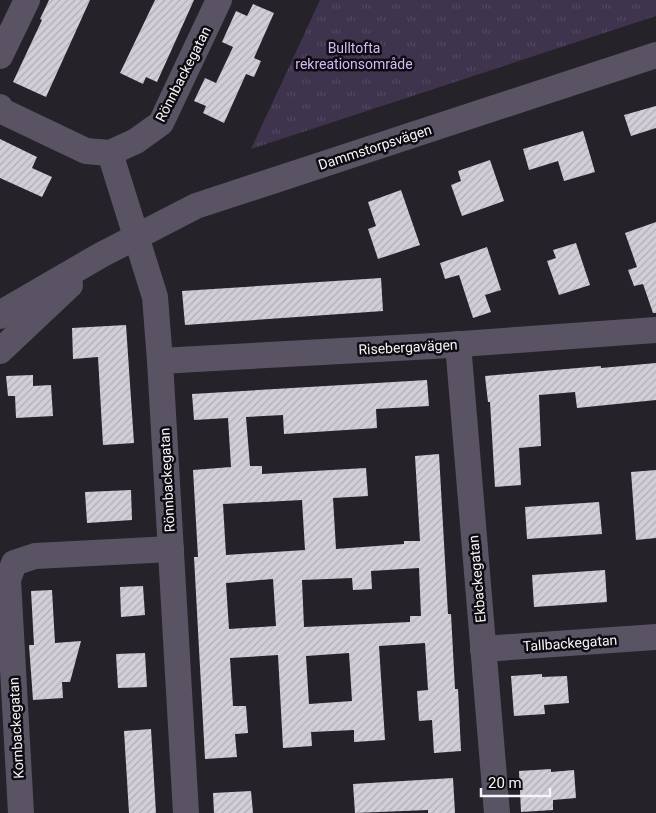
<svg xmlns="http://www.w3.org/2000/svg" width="656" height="813" viewBox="0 0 656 813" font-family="Roboto,sans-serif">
<defs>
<pattern id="park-tufts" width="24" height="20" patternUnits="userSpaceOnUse" patternTransform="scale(1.25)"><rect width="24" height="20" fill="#3e344e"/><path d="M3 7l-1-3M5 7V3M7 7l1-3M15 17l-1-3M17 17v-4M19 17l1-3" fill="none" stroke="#514860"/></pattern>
<pattern id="building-hatch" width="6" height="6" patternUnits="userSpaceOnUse" patternTransform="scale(1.25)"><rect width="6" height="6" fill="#d2ced8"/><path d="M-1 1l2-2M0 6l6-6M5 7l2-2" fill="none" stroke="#b0adb4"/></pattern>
</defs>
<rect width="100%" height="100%" fill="#252229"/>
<!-- park -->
<path fill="url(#park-tufts)" d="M 320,0 L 656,0 L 656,16 L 251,149 Z"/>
<!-- building -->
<g fill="url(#building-hatch)" fill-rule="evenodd">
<path d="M 49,0 L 90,0 L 46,97 L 13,82 L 42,20 L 40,19 Z"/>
<path d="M 155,0 L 194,0 L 157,82 L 146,77 L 143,84 L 120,73 Z"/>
<path d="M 253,4 L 274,13 L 254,58 L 261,61 L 254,77 L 246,74 L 224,123 L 203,113 L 206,106 L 194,101 L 205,78 L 216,83 L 233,47 L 222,42 L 236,11 L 247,16 Z"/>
<path d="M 656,106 L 656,128 L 631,136 L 624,115 Z"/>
<path d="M 583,131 L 595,172 L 564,181 L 558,161 L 529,170 L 523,149 Z"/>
<path d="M 0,139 L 37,157 L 32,168 L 52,177 L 42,197 L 0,178 Z"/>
<path d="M 490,160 L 504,201 L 462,216 L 451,185 L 461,181 L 458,171 Z"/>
<path d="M 401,190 L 420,245 L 378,259 L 368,229 L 376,226 L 368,202 Z"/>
<path d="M 656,222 L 656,313 L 653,313 L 643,284 L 634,286 L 628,270 L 637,267 L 625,233 Z"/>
<path d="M 576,243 L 590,285 L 559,295 L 547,261 L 556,258 L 553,250 Z"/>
<path d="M 487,247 L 501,290 L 485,295 L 491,312 L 473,318 L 459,275 L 445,279 L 440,263 Z"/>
<path d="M 381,278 L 383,311 L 185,325 L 182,291 Z"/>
<path d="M 126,325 L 134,443 L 103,445 L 98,357 L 73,359 L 72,328 Z"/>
<path d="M 656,363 L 656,400 L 577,408 L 575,392 L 539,395 L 541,446 L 519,448 L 521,485 L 495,487 L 490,402 L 488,402 L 485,376 L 601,366 L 601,368 Z"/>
<path d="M 33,375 L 33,386 L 51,385 L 53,416 L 16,418 L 15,396 L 8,396 L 6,376 Z"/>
<path d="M 427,380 L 429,406 L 376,409 L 377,428 L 284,434 L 283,415 L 246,417 L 250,466 L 262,466 L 262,474 L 366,468 L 368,496 L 333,498 L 336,549 L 404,544 L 404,541 L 420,541 L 415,456 L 439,454 L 448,614 L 451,614 L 455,689 L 458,689 L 461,751 L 434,753 L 432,720 L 419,721 L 417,691 L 428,690 L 425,643 L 379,646 L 385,740 L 354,742 L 354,730 L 311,732 L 312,746 L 283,748 L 278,655 L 230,658 L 233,706 L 246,706 L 248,733 L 235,734 L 237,757 L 205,759 L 194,557 L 198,557 L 193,470 L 231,467 L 228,418 L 194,420 L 192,394 ZM 302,500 L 305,550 L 226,555 L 223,504 ZM 419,568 L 421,616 L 410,616 L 410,622 L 304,627 L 302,580 L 352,578 L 353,590 L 372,589 L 371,571 ZM 273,579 L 276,626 L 229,629 L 226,583 ZM 349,653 L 352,701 L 309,704 L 306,656 Z"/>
<path d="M 656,470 L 656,538 L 636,540 L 631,472 Z"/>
<path d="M 131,490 L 132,520 L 87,523 L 85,492 Z"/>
<path d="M 599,502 L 602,534 L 527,539 L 525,507 Z"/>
<path d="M 605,570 L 607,602 L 534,607 L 532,575 Z"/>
<path d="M 143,586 L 145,615 L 121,617 L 120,587 Z"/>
<path d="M 52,590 L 55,643 L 81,641 L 70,682 L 62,682 L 63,698 L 33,700 L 29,645 L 34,645 L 31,591 Z"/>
<path d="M 145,653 L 147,687 L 118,688 L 116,654 Z"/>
<path d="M 542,674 L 542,677 L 567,676 L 569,703 L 544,705 L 545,714 L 514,716 L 511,676 Z"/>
<path d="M 151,729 L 156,813 L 129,813 L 124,731 Z"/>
<path d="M 551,769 L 551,772 L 574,770 L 576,798 L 553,800 L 553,810 L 521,812 L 519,771 Z"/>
<path d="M 453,778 L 455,813 L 428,813 L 428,810 L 355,813 L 353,784 Z"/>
<path d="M 251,791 L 253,813 L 214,813 L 213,793 Z"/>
</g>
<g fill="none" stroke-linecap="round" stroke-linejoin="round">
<!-- minor -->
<g stroke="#595363" stroke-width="26">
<path d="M 0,56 L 27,0"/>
<path d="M 0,107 L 2,111 L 86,151 L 110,153 L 136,141 L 161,123 L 219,0"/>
<path d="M 110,153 L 155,297 L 160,361 L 186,813"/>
<path d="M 0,316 L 8,309 L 101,255 L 196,206 L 656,55"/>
<path d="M 458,344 L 497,813"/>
<path d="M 0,351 L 70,285"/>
<path d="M 160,361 L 433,346 L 656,330"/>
<path d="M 483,649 L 656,637"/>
<path d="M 21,813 L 8,580 L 14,563 L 35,556 L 171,549"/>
</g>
</g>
<g text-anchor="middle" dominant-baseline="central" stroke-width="5" stroke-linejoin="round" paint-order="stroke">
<!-- park labels -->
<g font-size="14" fill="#d1baf8" stroke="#0e0c10">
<text x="354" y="48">Bulltofta<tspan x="354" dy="16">rekreationsområde</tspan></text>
</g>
<!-- street labels -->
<g font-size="14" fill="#f5f4f8" stroke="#0e0c10">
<text transform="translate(183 74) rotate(-63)">Rönnbackegatan</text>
<text transform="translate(375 147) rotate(-18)">Dammstorpsvägen</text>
<text transform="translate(408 347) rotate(-3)">Risebergavägen</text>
<text transform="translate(167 480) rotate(-93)">Rönnbackegatan</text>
<text transform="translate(477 579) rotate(-95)">Ekbackegatan</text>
<text transform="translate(570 643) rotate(-4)">Tallbackegatan</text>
<text transform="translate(16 728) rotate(-93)">Kornbackegatan</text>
</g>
</g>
<!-- scale -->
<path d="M481 788v8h69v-8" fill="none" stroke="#f5f4f8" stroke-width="2.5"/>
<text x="488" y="788" font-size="15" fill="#f5f4f8" stroke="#0e0c10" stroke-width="4" paint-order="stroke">20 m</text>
</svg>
